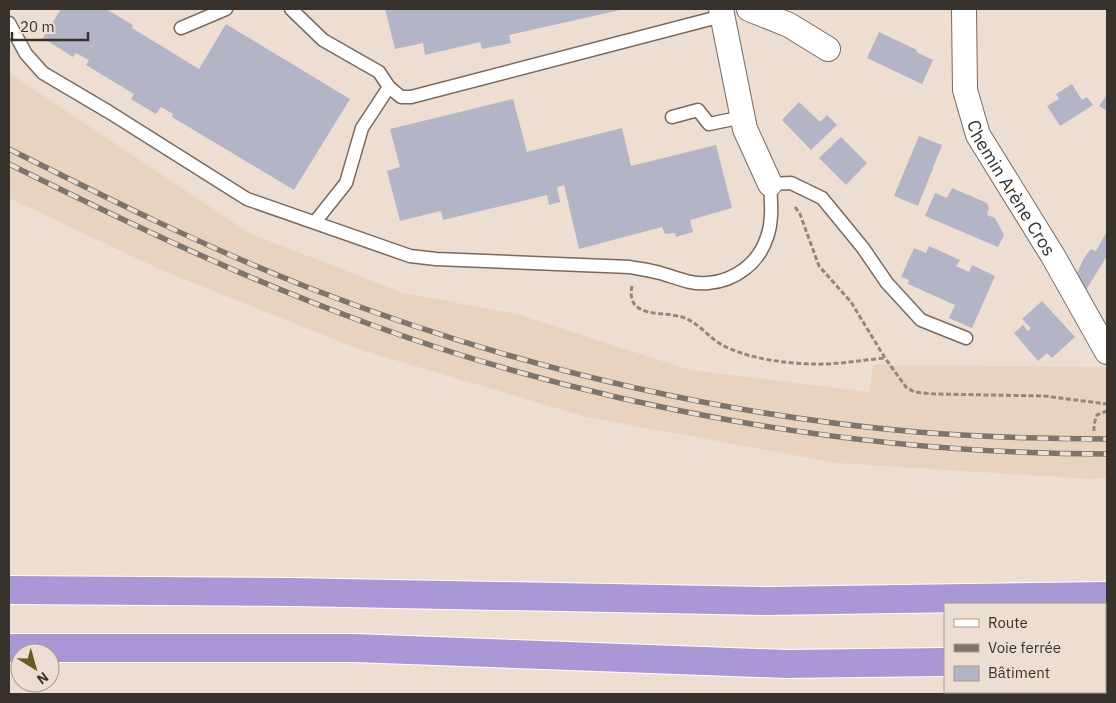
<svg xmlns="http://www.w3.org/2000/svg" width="1116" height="703" viewBox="0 0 1116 703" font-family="'IBM Plex Sans',sans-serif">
<rect width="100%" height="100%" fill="#edded1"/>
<!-- built -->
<path fill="#e8d3c1" d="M 9,73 L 249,233 L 403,293 L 517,314 L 690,370 L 869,392 L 873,365 L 1107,367 L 1107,478 L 1090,479 L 837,463 L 586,417 L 358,349 L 159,269 L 9,198 Z"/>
<!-- building -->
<g fill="#b3b4c5">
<path d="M 61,9 L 106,9 L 133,25 L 132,28 L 199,69 L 226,24 L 350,99 L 294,190 L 172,117 L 173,114 L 161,107 L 156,114 L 131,99 L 134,94 L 86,65 L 89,60 L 76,53 L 73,57 L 43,38 Z"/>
<path d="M 385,9 L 620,9 L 620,10 L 509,35 L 511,43 L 482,49 L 480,42 L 425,55 L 423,43 L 395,49 Z"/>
<path d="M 879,32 L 917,50 L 916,52 L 933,60 L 922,84 L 867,58 Z"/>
<path d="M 1072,84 L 1082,100 L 1087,97 L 1093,105 L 1060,126 L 1047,106 L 1059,99 L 1056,94 Z"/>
<path d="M 1107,95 L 1107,111 L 1099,106 Z"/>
<path d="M 513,99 L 527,152 L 622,128 L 631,166 L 716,145 L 732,208 L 690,220 L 693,232 L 676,237 L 675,233 L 665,234 L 662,227 L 579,249 L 564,185 L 557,187 L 560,202 L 549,205 L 547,195 L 443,220 L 441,211 L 400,221 L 387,171 L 400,167 L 390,129 Z"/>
<path d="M 799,102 L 820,122 L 827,115 L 837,125 L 811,150 L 782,120 Z"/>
<path d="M 919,136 L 942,145 L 918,206 L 894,196 Z"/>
<path d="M 841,137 L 867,163 L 846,185 L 819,158 Z"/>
<path d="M 952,188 L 987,203 L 989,208 L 987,215 L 995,218 L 1004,235 L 998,247 L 925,216 L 935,193 L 947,198 Z"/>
<path d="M 1107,231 L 1107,256 L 1086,290 L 1077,273 L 1084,258 L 1091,249 L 1096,251 Z"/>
<path d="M 929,246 L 960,260 L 956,266 L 969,272 L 972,265 L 995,276 L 972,328 L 949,318 L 955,305 L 908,284 L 909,280 L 901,277 L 914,248 L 926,253 Z"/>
<path d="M 1042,301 L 1075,337 L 1052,358 L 1047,353 L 1038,361 L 1014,333 L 1023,325 L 1028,331 L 1031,328 L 1022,319 Z"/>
</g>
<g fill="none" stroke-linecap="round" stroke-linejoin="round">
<!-- lane casing -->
<g stroke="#786a60" stroke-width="15">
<g id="lane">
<path d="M 291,9 L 323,40 L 379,72 L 389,87 L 401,97 L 411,97 L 722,16"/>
<path d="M 9,23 L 26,54 L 43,73 L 109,112 L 247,199 L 410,256 L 436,259 L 630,267 C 639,269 650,270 660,273 C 675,277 691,285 708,283 C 735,281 759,263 767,237 C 773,221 771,201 770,184 L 791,183 L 822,198 L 863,248 L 887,283 L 921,320 L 966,338"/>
<path d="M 181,28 L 226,9"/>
<path d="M 672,117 L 698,110 L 709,124 L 743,117"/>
<path d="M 315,222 L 346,183 L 362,128 L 389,87"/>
</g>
</g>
<!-- street casing -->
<g stroke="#786a60" stroke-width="26">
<g id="street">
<path d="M 721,9 L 745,129 L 770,184"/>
<path d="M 749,9 L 789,25 L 828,49"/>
<path id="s1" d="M 964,9 L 965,90 L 978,135 L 1053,256 L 1107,352"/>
</g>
</g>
<!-- highway casing -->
<g stroke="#fff" stroke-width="30">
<g id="highway">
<path d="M 9,590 L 292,592 L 766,601 L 1107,596"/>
<path d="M 9,648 L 354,648 L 786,664 L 945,662"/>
<path d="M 1105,660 L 1107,660"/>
</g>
</g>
<!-- path -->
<g stroke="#92877e" stroke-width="3" stroke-dasharray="5 2.5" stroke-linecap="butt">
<path d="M 795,207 L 800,214 L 819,266 L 851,302 L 885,358 L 906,387 L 914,392 L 935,394 L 1044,396 L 1107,404"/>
<path d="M 632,286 C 625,319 663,311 682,317 C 700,323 709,339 726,347 C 752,359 783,363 812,364 C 835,365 862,360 885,358"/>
<path d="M 1094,431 L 1094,424 L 1097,415 L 1107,411"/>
</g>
<!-- lane -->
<use href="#lane" stroke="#fff" stroke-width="12"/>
<!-- street -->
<use href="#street" stroke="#fff" stroke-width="24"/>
<!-- highway -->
<use href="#highway" stroke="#aa97d5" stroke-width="28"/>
<!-- rail casing -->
<g stroke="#7d746c" stroke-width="5.5">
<g id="rail">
<path d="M 9,149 C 107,198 205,247 307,287 C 502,363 709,414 917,432 C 980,437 1044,439 1107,439"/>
<path d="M 9,164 C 128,223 247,280 372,325 C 603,409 862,454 1107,454"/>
</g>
</g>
<!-- rail -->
<use href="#rail" stroke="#edded1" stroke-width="4" stroke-dasharray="11" stroke-linecap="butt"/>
</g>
<g text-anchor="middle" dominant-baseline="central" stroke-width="4" stroke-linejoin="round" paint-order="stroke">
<!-- street labels -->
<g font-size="18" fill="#38322d" stroke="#edded1">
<text stroke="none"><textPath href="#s1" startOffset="190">Chemin Arène Cros</textPath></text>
</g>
</g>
<!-- border -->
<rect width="1116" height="703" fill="none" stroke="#38322d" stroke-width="20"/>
<!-- legend -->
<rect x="944" y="603" width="162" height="90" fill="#edded1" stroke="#a5998f"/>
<rect x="954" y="619" width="25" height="8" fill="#ffffff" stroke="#a5998f"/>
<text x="988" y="628" font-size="15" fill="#38322d">Route</text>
<rect x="954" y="644" width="25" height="8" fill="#7d746c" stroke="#a5998f"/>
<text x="988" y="653" font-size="15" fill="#38322d">Voie ferrée</text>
<rect x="954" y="666" width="25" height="15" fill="#b3b4c5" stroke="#a5998f"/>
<text x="988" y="678" font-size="15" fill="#38322d">Bâtiment</text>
<!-- north arrow -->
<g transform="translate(35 668) rotate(143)"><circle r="24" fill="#edded1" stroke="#a5998f"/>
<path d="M0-4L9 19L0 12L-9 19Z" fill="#685926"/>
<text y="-8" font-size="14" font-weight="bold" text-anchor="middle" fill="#38322d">N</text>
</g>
<!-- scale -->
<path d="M12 32v8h76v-8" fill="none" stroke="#38322d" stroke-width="2.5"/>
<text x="20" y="32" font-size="15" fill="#38322d" stroke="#edded1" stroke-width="4" paint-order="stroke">20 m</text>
</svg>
